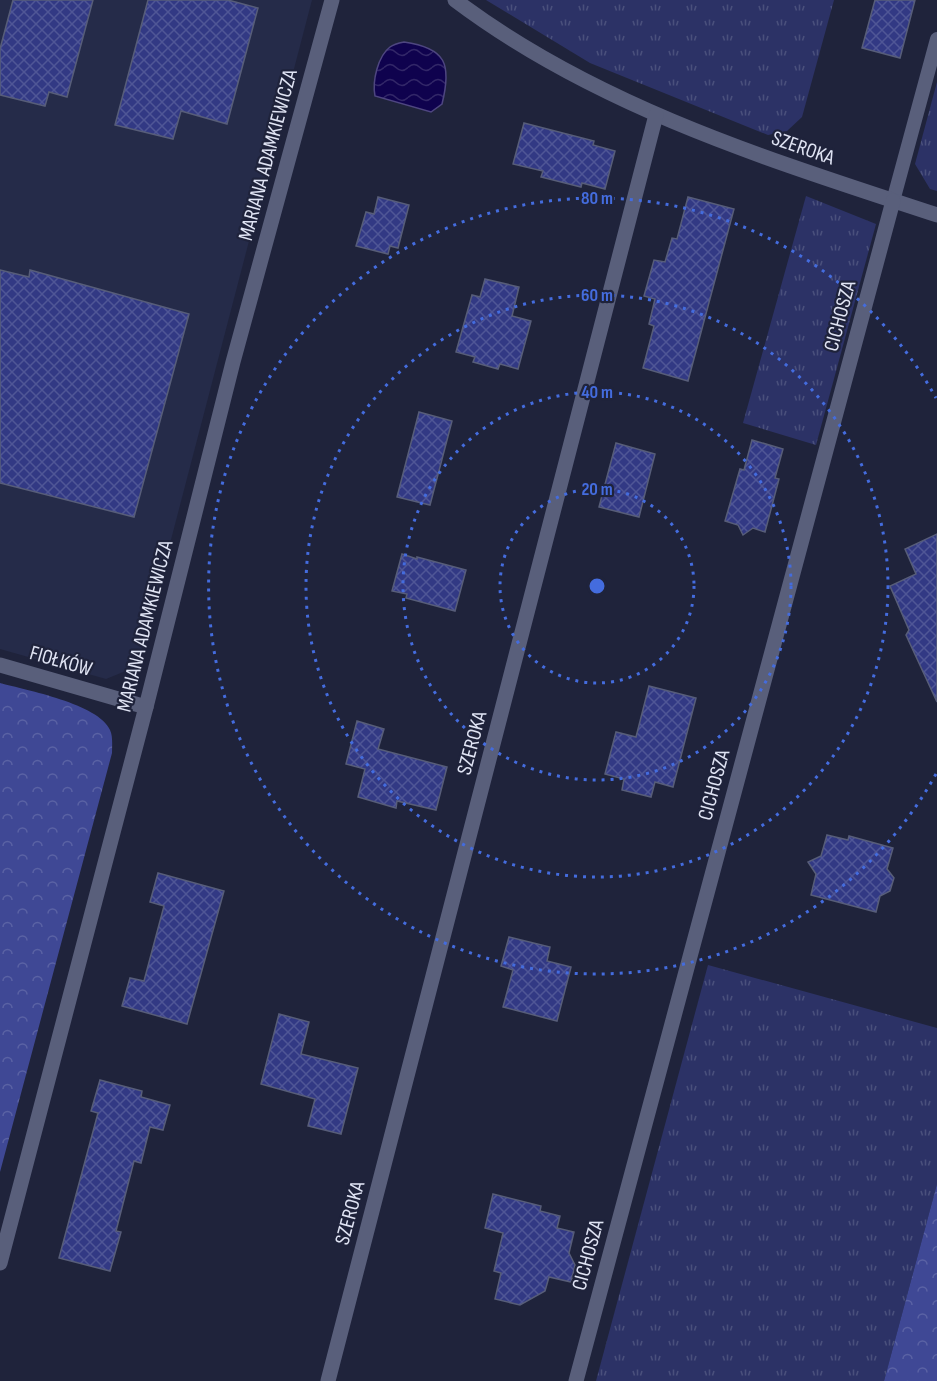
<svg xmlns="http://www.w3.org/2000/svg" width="937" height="1381" viewBox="0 0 937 1381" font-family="'Sofia Sans Condensed',sans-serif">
<defs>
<pattern id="grass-tufts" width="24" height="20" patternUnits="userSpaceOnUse" patternTransform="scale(1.5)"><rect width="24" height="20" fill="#2c3266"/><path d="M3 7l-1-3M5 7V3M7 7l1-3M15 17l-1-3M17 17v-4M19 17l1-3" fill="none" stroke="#4a507c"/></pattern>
<pattern id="forest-crowns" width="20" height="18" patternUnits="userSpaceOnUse" patternTransform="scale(1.5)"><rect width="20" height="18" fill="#3f4895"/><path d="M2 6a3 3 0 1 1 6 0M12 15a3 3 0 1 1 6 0" fill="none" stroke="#5a62a4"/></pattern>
<pattern id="water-waves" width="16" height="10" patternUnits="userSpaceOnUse" patternTransform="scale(1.5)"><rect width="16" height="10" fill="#0f024e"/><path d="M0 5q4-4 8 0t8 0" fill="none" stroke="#322768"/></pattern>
<pattern id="building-cross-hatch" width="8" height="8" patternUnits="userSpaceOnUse" patternTransform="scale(1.5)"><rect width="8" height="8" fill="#323984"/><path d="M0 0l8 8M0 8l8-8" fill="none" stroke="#4f5696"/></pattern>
</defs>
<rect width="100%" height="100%" fill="#1f233b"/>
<!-- built -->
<path fill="#252b49" d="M 0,0 L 312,0 L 138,666 L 106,679 L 0,649 Z"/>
<!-- grass -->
<g fill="url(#grass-tufts)">
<path d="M 486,0 L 834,0 L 802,117 L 787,131 L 768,135 L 590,63 Z"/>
<path d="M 937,82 L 937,191 L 930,189 L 915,164 Z"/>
<path d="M 806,196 L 876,224 L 816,445 L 743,423 Z"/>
<path d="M 708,965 L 937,1028 L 937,1184 L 884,1381 L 596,1381 Z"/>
</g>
<!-- forest -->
<g fill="url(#forest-crowns)">
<path d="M 0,683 C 26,690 99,704 110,730 C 113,736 112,746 112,753 L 0,1172 Z"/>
<path d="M 937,1184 L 937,1381 L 884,1381 Z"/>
</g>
<!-- water -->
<path fill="url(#water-waves)" stroke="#4e4680" stroke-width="1.5" d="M 404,42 C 446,48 452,64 442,104 L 431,112 L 375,96 C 372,81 378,56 390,47 C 394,44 399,43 404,42 Z"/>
<!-- building -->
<g fill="url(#building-cross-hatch)" stroke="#575d79" stroke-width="1.5">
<path d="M 13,0 L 93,0 L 67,97 L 49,92 L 45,106 L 0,95 L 0,49 Z"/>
<path d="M 148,0 L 228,0 L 258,8 L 227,124 L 181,111 L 173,139 L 115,125 Z"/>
<path d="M 875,0 L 915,0 L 900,58 L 862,48 Z"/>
<path d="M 524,123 L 594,141 L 593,145 L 615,151 L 605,189 L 582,183 L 581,187 L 541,177 L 543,171 L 513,164 Z"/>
<path d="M 378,197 L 409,205 L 398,248 L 390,246 L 388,254 L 356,246 L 366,212 L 374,214 Z"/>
<path d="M 688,197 L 734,209 L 688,381 L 643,368 L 654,326 L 649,324 L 655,299 L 644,296 L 654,260 L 665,262 L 672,238 L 677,239 Z"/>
<path d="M 0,270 L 29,277 L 30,270 L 189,314 L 134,517 L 0,483 Z"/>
<path d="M 485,279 L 519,287 L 512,316 L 531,321 L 518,369 L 500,364 L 498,369 L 473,362 L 475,357 L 456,352 L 472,295 L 480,297 Z"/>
<path d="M 419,412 L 452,421 L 430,505 L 397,497 Z"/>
<path d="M 752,440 L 783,449 L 775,478 L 779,479 L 765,532 L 753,528 L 743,535 L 738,525 L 725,521 L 740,469 L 744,470 Z"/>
<path d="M 616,443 L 655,454 L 639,517 L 599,507 Z"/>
<path d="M 937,534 L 937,702 L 906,635 L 909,630 L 890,586 L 916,574 L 905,549 Z"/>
<path d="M 402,554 L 417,559 L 417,557 L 466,570 L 455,611 L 406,598 L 407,594 L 392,591 Z"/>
<path d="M 649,686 L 696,698 L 673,787 L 655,782 L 651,797 L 622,790 L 624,779 L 605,774 L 616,732 L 636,737 Z"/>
<path d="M 357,721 L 384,729 L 378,749 L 447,767 L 436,810 L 397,801 L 396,808 L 358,797 L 365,769 L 346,764 Z"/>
<path d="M 827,835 L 848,840 L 849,836 L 893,848 L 887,869 L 894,878 L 890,891 L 880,896 L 876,912 L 811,895 L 816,874 L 808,862 L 821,856 Z"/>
<path d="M 158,873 L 224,891 L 187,1024 L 122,1006 L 130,978 L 144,981 L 164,906 L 150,902 Z"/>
<path d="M 509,937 L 550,947 L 547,961 L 571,967 L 557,1021 L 503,1007 L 513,970 L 501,966 Z"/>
<path d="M 279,1014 L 309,1022 L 301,1054 L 358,1068 L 341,1134 L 308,1126 L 315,1099 L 261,1084 Z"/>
<path d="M 100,1080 L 142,1091 L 141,1097 L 170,1105 L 163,1130 L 150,1127 L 141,1163 L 134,1161 L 116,1231 L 121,1232 L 110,1271 L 59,1258 L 98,1113 L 91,1111 Z"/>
<path d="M 493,1194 L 541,1206 L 540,1211 L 560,1216 L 557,1228 L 574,1232 L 569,1253 L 575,1265 L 571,1282 L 549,1277 L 545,1291 L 520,1305 L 495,1299 L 501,1273 L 494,1271 L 503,1233 L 485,1228 Z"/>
</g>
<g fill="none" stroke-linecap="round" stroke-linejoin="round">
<!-- lane -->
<path stroke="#595f7b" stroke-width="14" d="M 893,201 L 937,39"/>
<!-- street -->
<g stroke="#595f7b" stroke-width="15">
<path d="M 455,0 C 597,107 770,160 937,215"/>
<path d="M 0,665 L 146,707"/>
<path d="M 0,1263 L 146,707 L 233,362 L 332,0"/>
<path d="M 328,1381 L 656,115"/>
<path d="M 576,1381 L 893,201"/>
</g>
</g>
<!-- distance rings -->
<g fill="none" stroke="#446cde" stroke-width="3" stroke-dasharray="3 6">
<circle cx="597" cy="586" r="97"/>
<circle cx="597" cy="586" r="194"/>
<circle cx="597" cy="586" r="291"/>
<path d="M936 774A388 388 0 1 1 936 398"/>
</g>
<g text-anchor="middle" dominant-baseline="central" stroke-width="4.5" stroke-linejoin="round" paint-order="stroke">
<!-- street labels -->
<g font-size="21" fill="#e0e4f4" stroke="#1f233b">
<text transform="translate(803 148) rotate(19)">SZEROKA</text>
<text transform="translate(268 155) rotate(-75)">MARIANA ADAMKIEWICZA</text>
<text transform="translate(840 316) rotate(-75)">CICHOSZA</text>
<text transform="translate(145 626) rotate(-76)">MARIANA ADAMKIEWICZA</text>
<text transform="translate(61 661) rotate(16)">FIOŁKÓW</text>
<text transform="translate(472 743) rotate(-75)">SZEROKA</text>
<text transform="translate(714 785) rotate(-75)">CICHOSZA</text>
<text transform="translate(350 1213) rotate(-75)">SZEROKA</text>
<text transform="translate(588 1255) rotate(-75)">CICHOSZA</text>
</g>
</g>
<circle cx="597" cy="586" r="9" fill="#446cde" stroke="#1f233b" stroke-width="3"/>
<g font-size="18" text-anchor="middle" font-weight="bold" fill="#446cde" stroke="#1f233b" stroke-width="4.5" stroke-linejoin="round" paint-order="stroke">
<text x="597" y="204">80 m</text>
<text x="597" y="301">60 m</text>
<text x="597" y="398">40 m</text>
<text x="597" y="495">20 m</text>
</g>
</svg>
